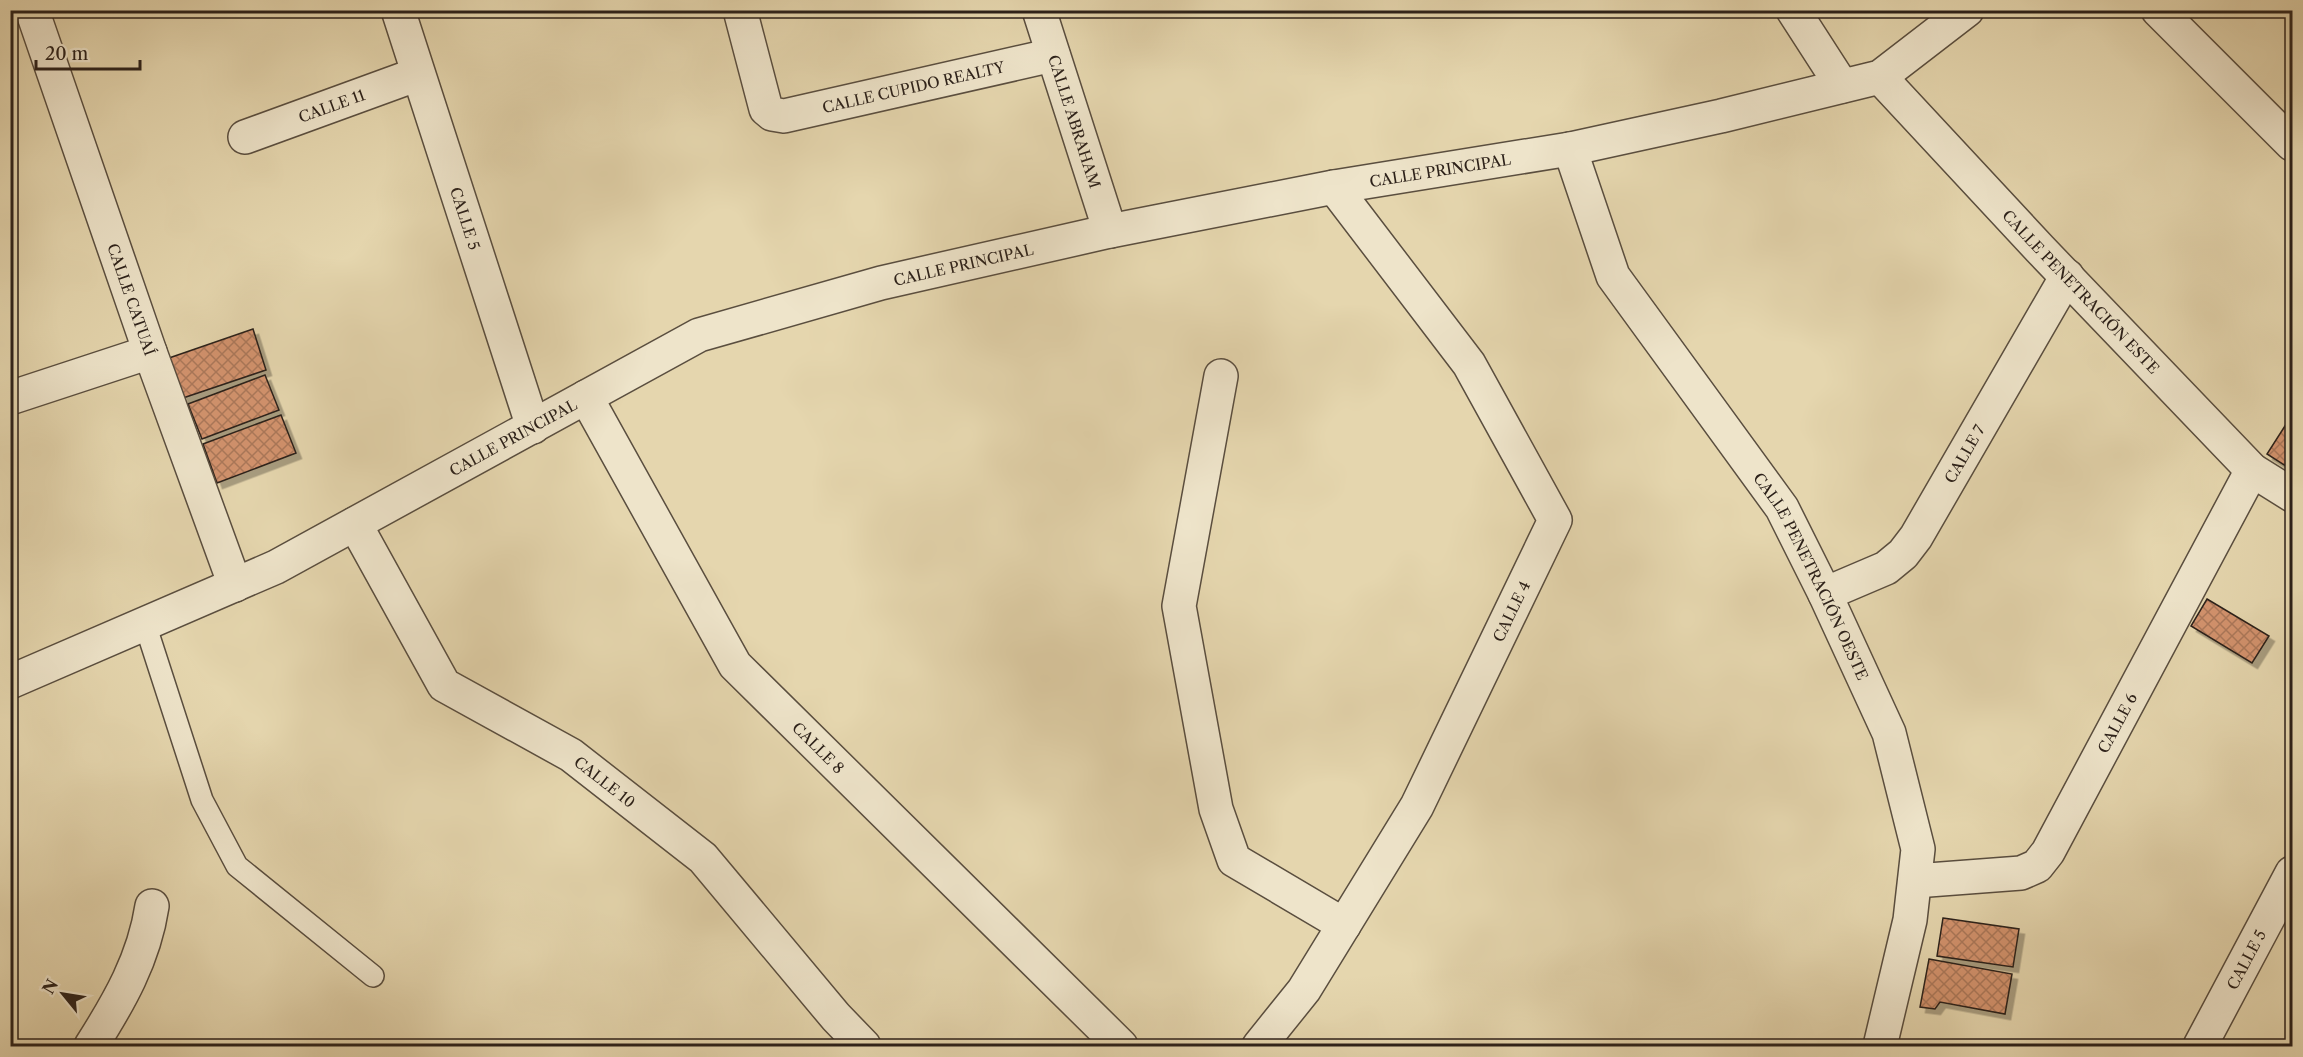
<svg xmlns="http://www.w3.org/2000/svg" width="2303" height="1057" viewBox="0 0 2303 1057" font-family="'Libre Caslon Text',serif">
<defs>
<pattern id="building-cross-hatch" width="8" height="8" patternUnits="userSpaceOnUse" patternTransform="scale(1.5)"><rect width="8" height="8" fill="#d3936e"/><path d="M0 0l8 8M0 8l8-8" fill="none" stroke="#ab785a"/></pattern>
<filter id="shadow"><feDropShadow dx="5.5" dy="5.5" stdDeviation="0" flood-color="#0004"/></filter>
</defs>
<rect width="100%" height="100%" fill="#e5d6ae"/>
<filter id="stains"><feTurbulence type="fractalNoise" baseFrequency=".00333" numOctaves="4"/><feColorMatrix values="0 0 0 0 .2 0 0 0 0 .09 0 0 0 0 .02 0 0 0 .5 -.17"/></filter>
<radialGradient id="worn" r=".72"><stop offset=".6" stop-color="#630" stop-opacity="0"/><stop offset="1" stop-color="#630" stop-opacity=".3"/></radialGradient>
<!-- building -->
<g fill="url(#building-cross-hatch)" stroke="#2c211a" stroke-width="1.5" filter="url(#shadow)">
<path d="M 253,329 L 266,370 L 183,398 L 169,358 Z"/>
<path d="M 265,375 L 279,410 L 202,439 L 188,404 Z"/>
<path d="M 281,415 L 296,453 L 217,483 L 203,444 Z"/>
<path d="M 2292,415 L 2292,470 L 2267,454 Z"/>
<path d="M 2207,599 L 2269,636 L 2252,663 L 2191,626 Z"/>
<path d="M 1943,918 L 2019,929 L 2013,967 L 1937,956 Z"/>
<path d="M 1929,959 L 2012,974 L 2005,1014 L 1940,1002 L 1935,1009 L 1920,1007 Z"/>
</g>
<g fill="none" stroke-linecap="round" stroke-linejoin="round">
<!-- service casing -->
<g stroke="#5a4e3f" stroke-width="24">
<path id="service" d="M 145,624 L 202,800 L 237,866 L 373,976"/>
</g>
<!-- minor casing -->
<g stroke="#5a4e3f" stroke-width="36">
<g id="minor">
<path id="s1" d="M 32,10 L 150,352 L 235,585"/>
<path id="s2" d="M 398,10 L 533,427"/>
<path id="s3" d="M 740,10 L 766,109 L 772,114 L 784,116 L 1053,55"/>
<path id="s4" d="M 1039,10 L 1110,231"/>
<path d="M 1793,10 L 1842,86"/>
<path d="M 2158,10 L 2292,144"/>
<path id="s5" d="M 1880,77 L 2040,249 L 2252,470 L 2292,495"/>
<path id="s6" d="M 245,137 L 418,74"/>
<path id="s7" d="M 1570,149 L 1613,276 L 1782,508 L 1825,594 L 1889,733 L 1918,849 L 1910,920 L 1880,1046"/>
<path d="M 1221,376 L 1179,606 L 1216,809 L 1234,860 L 1344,925"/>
<path id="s8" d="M 586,397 L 735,665 L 1121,1046"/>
<path d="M 10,398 L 150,352"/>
<path id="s9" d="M 355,524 L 444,685 L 571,755 L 703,858 L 836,1017 L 864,1046"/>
<path id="s10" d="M 1825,594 L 1886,568 L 1903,554 L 1916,537 L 2067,276"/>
<path id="s11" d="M 10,682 L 276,567 L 699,335 L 881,283 L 1110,231 L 1334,187 L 1570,149 L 1721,116 L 1880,77 L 1967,10"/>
<path id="s12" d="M 1915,881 L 2021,873 L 2037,866 L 2048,852 L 2252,470"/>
<path d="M 91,1046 C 119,1002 144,959 152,906"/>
<path id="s13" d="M 1259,1046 L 1304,990 L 1417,806 L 1555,520 L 1469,364 L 1334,187"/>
<path id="s14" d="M 2200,1046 L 2292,873"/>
</g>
</g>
<!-- service -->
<use href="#service" stroke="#eee4ca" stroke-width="21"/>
<!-- minor -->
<use href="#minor" stroke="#eee4ca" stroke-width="33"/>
</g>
<g text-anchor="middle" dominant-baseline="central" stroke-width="4.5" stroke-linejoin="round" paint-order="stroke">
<!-- street labels -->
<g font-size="15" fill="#2c211a" stroke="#eee4ca">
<text stroke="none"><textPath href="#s3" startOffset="255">CALLE CUPIDO REALTY</textPath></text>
<text stroke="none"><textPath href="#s6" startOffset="92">CALLE 11</textPath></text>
<text stroke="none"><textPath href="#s4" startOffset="117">CALLE ABRAHAM</textPath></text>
<text stroke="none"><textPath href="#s11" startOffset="1532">CALLE PRINCIPAL</textPath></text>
<text stroke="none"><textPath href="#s2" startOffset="219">CALLE 5</textPath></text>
<text stroke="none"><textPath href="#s11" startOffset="1046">CALLE PRINCIPAL</textPath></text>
<text stroke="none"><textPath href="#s5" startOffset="294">CALLE PENETRACIÓN ESTE</textPath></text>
<text stroke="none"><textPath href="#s1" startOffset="306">CALLE CATUAÍ</textPath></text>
<text stroke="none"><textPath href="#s11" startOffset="560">CALLE PRINCIPAL</textPath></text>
<text stroke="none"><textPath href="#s10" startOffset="206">CALLE 7</textPath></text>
<text stroke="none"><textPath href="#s7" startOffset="495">CALLE PENETRACIÓN OESTE</textPath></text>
<text stroke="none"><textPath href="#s13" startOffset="504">CALLE 4</textPath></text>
<text stroke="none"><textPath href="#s12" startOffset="288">CALLE 6</textPath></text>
<text stroke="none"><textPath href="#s8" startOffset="424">CALLE 8</textPath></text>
<text stroke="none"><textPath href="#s9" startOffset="372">CALLE 10</textPath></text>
<text stroke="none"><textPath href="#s14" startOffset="98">CALLE 5</textPath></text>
</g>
</g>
<!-- margin -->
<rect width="2303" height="1057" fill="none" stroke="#e5d6ae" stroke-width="36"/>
<rect x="12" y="12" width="2279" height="1033" fill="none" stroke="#2c211a" stroke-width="3"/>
<rect x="18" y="18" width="2267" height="1021" fill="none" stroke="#2c211a" stroke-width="1.5"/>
<!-- north arrow -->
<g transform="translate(63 994) rotate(300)" stroke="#eee4ca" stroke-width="4.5" paint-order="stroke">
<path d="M0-4.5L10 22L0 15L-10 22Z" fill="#2c211a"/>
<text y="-9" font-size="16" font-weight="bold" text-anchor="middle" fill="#2c211a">N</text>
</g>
<!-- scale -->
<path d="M36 60v9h104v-9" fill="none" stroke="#2c211a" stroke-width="3"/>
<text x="45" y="60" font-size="18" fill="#2c211a" stroke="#eee4ca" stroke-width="4.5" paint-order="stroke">20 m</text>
<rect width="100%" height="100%" filter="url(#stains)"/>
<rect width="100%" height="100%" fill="url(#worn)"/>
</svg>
